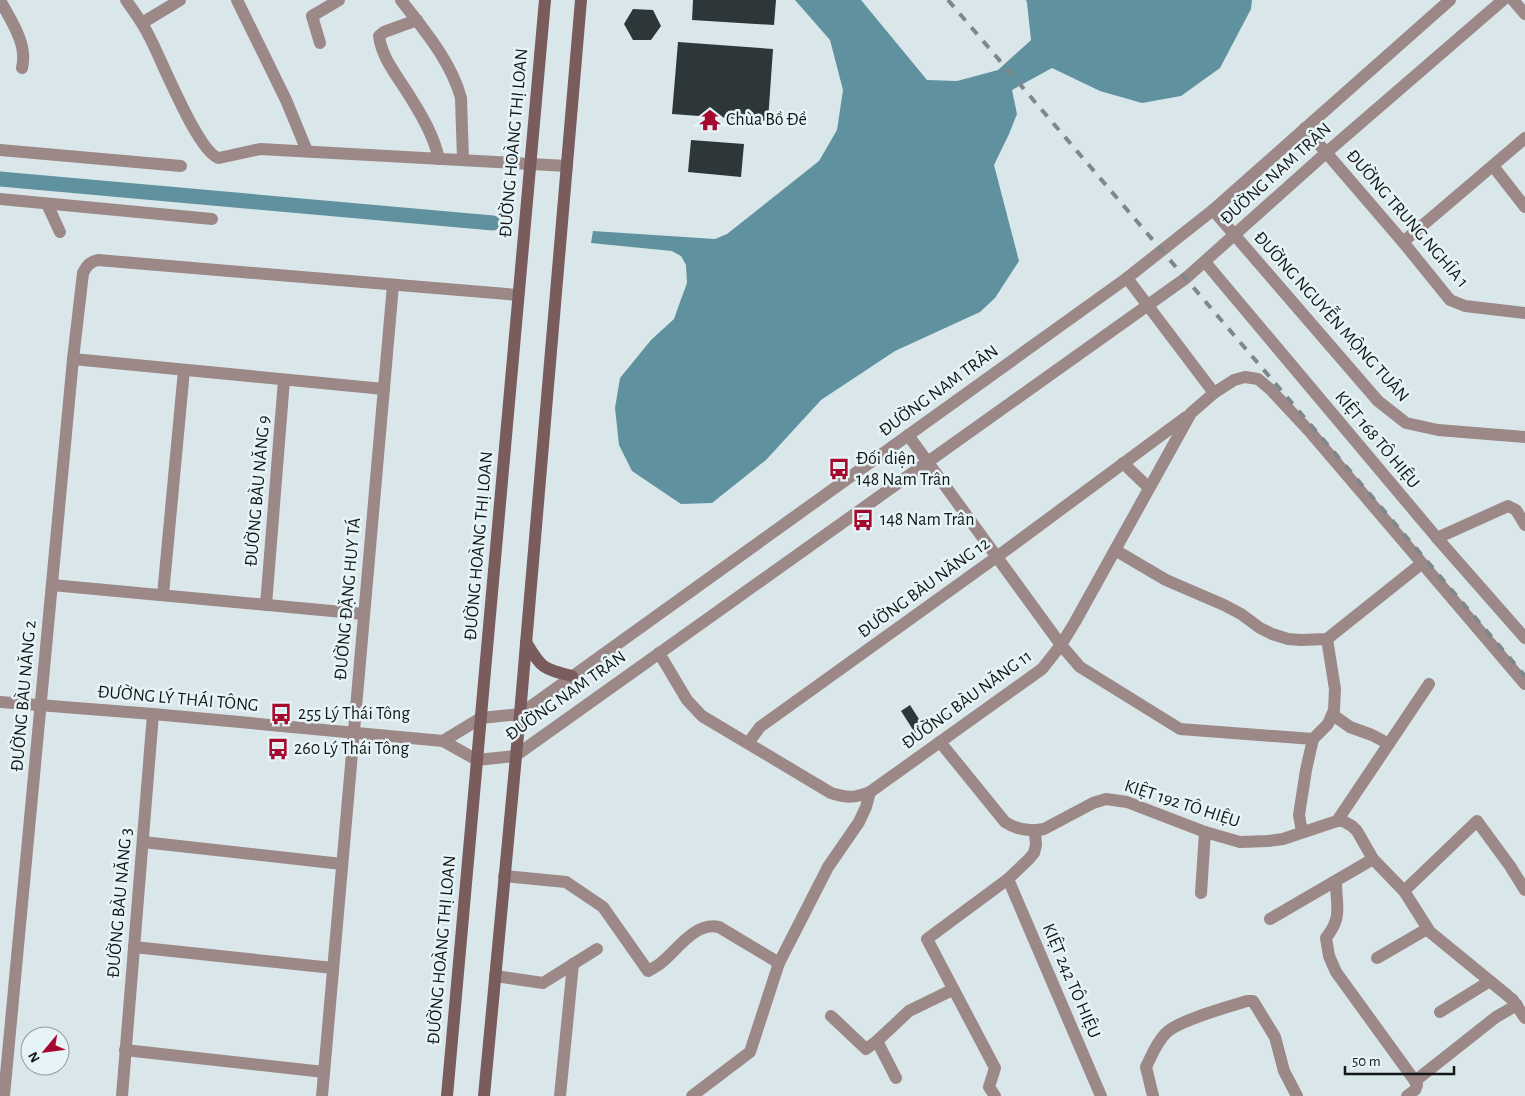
<svg xmlns="http://www.w3.org/2000/svg" width="1525" height="1096" viewBox="0 0 1525 1096" font-family="'Alegreya Sans',sans-serif">
<rect width="100%" height="100%" fill="#dae7ea"/>
<!-- water -->
<path fill="#5f929e" d="M 795,0 L 861,0 L 927,80 L 957,81 L 998,70 L 1031,40 L 1027,3 L 1026,0 L 1252,0 L 1251,9 L 1220,68 L 1181,96 L 1142,103 L 1100,91 L 1052,68 L 1012,90 L 1017,114 L 1009,134 L 994,165 L 1019,261 L 995,298 L 980,312 L 895,351 L 821,400 L 766,460 L 712,503 L 681,504 L 632,471 L 619,445 L 615,408 L 620,378 L 651,340 L 674,319 L 680,302 L 687,283 L 686,265 L 681,256 L 672,251 L 591,243 L 593,231 L 715,239 L 727,234 L 819,161 L 837,130 L 843,90 L 830,40 Z"/>
<g fill="none" stroke-linecap="round" stroke-linejoin="round">
<!-- canal -->
<path stroke="#5f929e" stroke-width="15" d="M 0,179 L 493,223"/>
</g>
<!-- building -->
<g fill="#2d373a">
<path d="M 693,0 L 776,0 L 774,25 L 692,20 Z"/>
<path d="M 633,9 L 653,10 L 661,26 L 651,40 L 633,40 L 624,24 Z"/>
<path d="M 678,42 L 773,49 L 768,121 L 672,114 Z"/>
<path d="M 691,140 L 744,144 L 741,177 L 688,172 Z"/>
<path d="M 910,705 L 924,727 L 915,733 L 901,711 Z"/>
</g>
<g fill="none" stroke-linecap="round" stroke-linejoin="round">
<!-- minor -->
<g stroke="#9d8888" stroke-width="12">
<path d="M 0,0 C 11,21 28,44 22,68"/>
<path d="M 126,0 C 134,12 143,23 149,36 C 161,58 198,153 219,158 L 260,149 L 567,166"/>
<path d="M 237,0 L 286,100 L 307,151"/>
<path d="M 401,0 C 424,30 451,61 461,98 L 463,160"/>
<path d="M 1513,0 L 1525,14"/>
<path d="M 417,20 L 384,32 L 379,36 C 382,60 400,79 412,100 C 424,119 434,137 439,159"/>
<path d="M 142,23 L 180,0"/>
<path d="M 320,43 L 312,16 L 339,0"/>
<path d="M 1305,128 L 1403,242 L 1450,300 L 1465,306 L 1525,313"/>
<path d="M 0,150 L 181,166"/>
<path d="M 1493,166 L 1525,207"/>
<path d="M 0,199 L 212,219"/>
<path d="M 47,204 L 60,232"/>
<path d="M 1213,210 L 1378,401 L 1406,423 L 1438,430 L 1525,437"/>
<path d="M 1403,242 L 1525,138"/>
<path d="M 1205,262 L 1437,538 L 1525,638"/>
<path d="M 1127,278 L 1214,393"/>
<path d="M 73,359 L 384,389"/>
<path d="M 908,435 L 1061,645 L 1080,667 L 1180,729 L 1313,739"/>
<path d="M 1123,463 L 1149,488"/>
<path d="M 1437,538 L 1508,506 L 1516,510 L 1525,525"/>
<path d="M 1115,550 L 1166,580 L 1224,605 L 1241,614 L 1260,628 L 1272,634 L 1288,639 L 1301,640 L 1327,639 L 1421,564"/>
<path d="M 52,585 L 364,614"/>
<path d="M 163,595 L 184,370"/>
<path d="M 266,605 L 284,380"/>
<path d="M 659,653 L 687,700 L 702,716 L 831,793 C 847,798 855,798 870,792 L 1042,669 L 1061,645 L 1075,622 L 1191,413 L 1214,393 L 1234,380 L 1245,377 L 1258,379 L 1271,390 L 1311,433 L 1525,684"/>
<path d="M 1333,715 L 1350,727 L 1372,735 L 1389,744"/>
<path d="M 940,742 L 1005,822 C 1017,830 1029,832 1044,829 L 1093,803 L 1106,799 L 1127,802 L 1205,832 L 1240,842 L 1268,841 L 1283,839 L 1337,821 L 1343,821 L 1352,826 L 1357,831 L 1373,859 L 1404,891 L 1430,932 L 1513,1000 L 1525,1018"/>
<path d="M 748,743 L 760,727 L 998,556 L 1186,417"/>
<path d="M 1337,821 L 1429,684"/>
<path d="M 1302,832 L 1299,815 L 1306,770 L 1313,739 L 1328,724 L 1334,710 L 1335,689 L 1327,639"/>
<path d="M 143,842 L 342,864"/>
<path d="M 504,876 L 566,882 L 603,907 L 648,971 C 653,968 658,966 662,962 C 677,950 696,921 719,927 L 779,963"/>
<path d="M 1008,879 L 1101,1096"/>
<path d="M 1336,881 C 1336,907 1343,916 1326,938 L 1329,956 L 1336,972 L 1415,1081 L 1417,1085 L 1415,1090 L 1407,1096"/>
<path d="M 1404,891 L 1477,821 L 1510,866 L 1525,890"/>
<path d="M 1201,893 L 1205,832"/>
<path d="M 1270,919 L 1373,859"/>
<path d="M 134,947 L 333,968"/>
<path d="M 1377,958 L 1427,929"/>
<path d="M 495,976 L 543,983 L 597,949"/>
<path d="M 1440,1012 L 1490,981"/>
<path d="M 831,1016 L 866,1049 L 877,1041 L 909,1011 L 952,990"/>
<path d="M 877,1041 L 896,1078"/>
<path d="M 125,1050 L 324,1072"/>
<path d="M 1415,1081 L 1496,1017 L 1517,1005"/>
<path d="M 4,1096 L 73,359 L 83,273 C 87,265 90,262 98,260 L 518,295"/>
<path d="M 122,1096 L 153,714"/>
<path d="M 322,1096 L 393,285"/>
<path d="M 560,1096 L 573,964"/>
<path d="M 692,1096 L 750,1052 L 779,963 L 828,867 L 859,822 L 866,807 L 870,792"/>
<path d="M 995,1096 L 989,1087 L 995,1068 L 927,939 L 1008,879 L 1029,859 L 1034,853 L 1036,845 L 1035,831"/>
<path d="M 1153,1096 L 1146,1067 C 1152,1055 1156,1043 1166,1033 C 1179,1020 1228,1007 1247,1001 L 1253,1001 L 1275,1037 L 1284,1071 L 1297,1096"/>
</g>
<!-- tertiary -->
<g stroke="#9d8888" stroke-width="12">
<path d="M 0,702 L 153,714 L 443,741 L 477,760 L 515,756 L 1186,278 L 1327,152 L 1503,0"/>
<path d="M 443,741 L 481,718 L 520,714 L 1127,278 L 1213,210 L 1450,0"/>
</g>
<!-- secondary -->
<g stroke="#7a5c5c" stroke-width="12">
<path d="M 526,642 C 541,668 543,669 572,676"/>
<path d="M 447,1096 L 545,0"/>
<path d="M 484,1096 L 520,714 L 581,0"/>
</g>
<!-- rail -->
<path stroke="#7e8789" stroke-width="4" stroke-dasharray="9 9" stroke-linecap="butt" d="M 948,0 L 1525,676"/>
</g>
<!-- icons -->
<defs>
<g id="temple-bare" transform="scale(1.725)"><path d="M0-6L5-2H3V0L6.5 2.5H4V6H1.5V3h-3V6H-4V2.5H-6.5L-3 0V-2H-5Z" fill="#a5092e" stroke="#e7f4f7" stroke-width="2.5" paint-order="stroke"/></g>
<g id="bus-bare" transform="scale(1.725)"><path d="M-5-6H5V4H4V6H2V4H-2V6H-4V4H-5ZM-3.5-4V0h7V-4ZM-3.5 1.2v1.5H-2V1.2ZM2 1.2v1.5H3.5V1.2Z" fill="#a5092e" stroke="#e7f4f7" stroke-width="2.5" paint-order="stroke"/></g>
</defs>
<g fill-rule="evenodd">
<use href="#temple-bare" x="710" y="120"/>
<use href="#bus-bare" x="839" y="469"/>
<use href="#bus-bare" x="863" y="520"/>
<use href="#bus-bare" x="281" y="714"/>
<use href="#bus-bare" x="278" y="749"/>
</g>
<g text-anchor="middle" dominant-baseline="central" stroke-width="5" stroke-linejoin="round" paint-order="stroke">
<!-- poi labels -->
<g font-size="18" fill="#131718" stroke="#e7f4f7" text-anchor="start">
<text x="726" y="120">Chùa Bồ Đề</text>
<text x="856" y="459">Đối diện<tspan x="856" dy="21">148 Nam Trân</tspan></text>
<text x="880" y="520">148 Nam Trân</text>
<text x="298" y="714">255 Lý Thái Tông</text>
<text x="294" y="749">260 Lý Thái Tông</text>
</g>
<!-- street labels -->
<g font-size="18" fill="#131718" stroke="#e7f4f7">
<text transform="translate(514 143) rotate(-85)">ĐƯỜNG HOÀNG THỊ LOAN</text>
<text transform="translate(1276 174) rotate(-42)">ĐƯỜNG NAM TRÂN</text>
<text transform="translate(1407 219) rotate(49)">ĐƯỜNG TRUNG NGHĨA 1</text>
<text transform="translate(1331 317) rotate(48)">ĐƯỜNG NGUYỄN MỘNG TUÂN</text>
<text transform="translate(939 391) rotate(-36)">ĐƯỜNG NAM TRÂN</text>
<text transform="translate(1377 440) rotate(50)">KIỆT 168 TÔ HIỆU</text>
<text transform="translate(258 491) rotate(-85)">ĐƯỜNG BÀU NĂNG 9</text>
<text transform="translate(479 546) rotate(-85)">ĐƯỜNG HOÀNG THỊ LOAN</text>
<text transform="translate(924 588) rotate(-36)">ĐƯỜNG BÀU NĂNG 12</text>
<text transform="translate(348 599) rotate(-85)">ĐƯỜNG ĐẶNG HUY TÁ</text>
<text transform="translate(24 696) rotate(-85)">ĐƯỜNG BÀU NĂNG 2</text>
<text transform="translate(566 696) rotate(-35)">ĐƯỜNG NAM TRÂN</text>
<text transform="translate(178 699) rotate(5)">ĐƯỜNG LÝ THÁI TÔNG</text>
<text transform="translate(967 700) rotate(-36)">ĐƯỜNG BÀU NĂNG 11</text>
<text transform="translate(1182 804) rotate(18)">KIỆT 192 TÔ HIỆU</text>
<text transform="translate(120 903) rotate(-85)">ĐƯỜNG BÀU NĂNG 3</text>
<text transform="translate(442 950) rotate(-85)">ĐƯỜNG HOÀNG THỊ LOAN</text>
<text transform="translate(1071 981) rotate(67)">KIỆT 242 TÔ HIỆU</text>
</g>
</g>
<!-- north arrow -->
<g transform="translate(45 1051) rotate(241)"><circle r="24" fill="#e7f4f7" stroke="#929c9e"/>
<path d="M0-4L9 19L0 12L-9 19Z" fill="#a5092e"/>
<text y="-8" font-size="14" font-weight="bold" text-anchor="middle" fill="#131718">N</text>
</g>
<!-- scale -->
<path d="M1345 1066v8h109v-8" fill="none" stroke="#131718" stroke-width="2.5"/>
<text x="1352" y="1066" font-size="15" fill="#131718" stroke="#e7f4f7" stroke-width="4" paint-order="stroke">50 m</text>
</svg>
